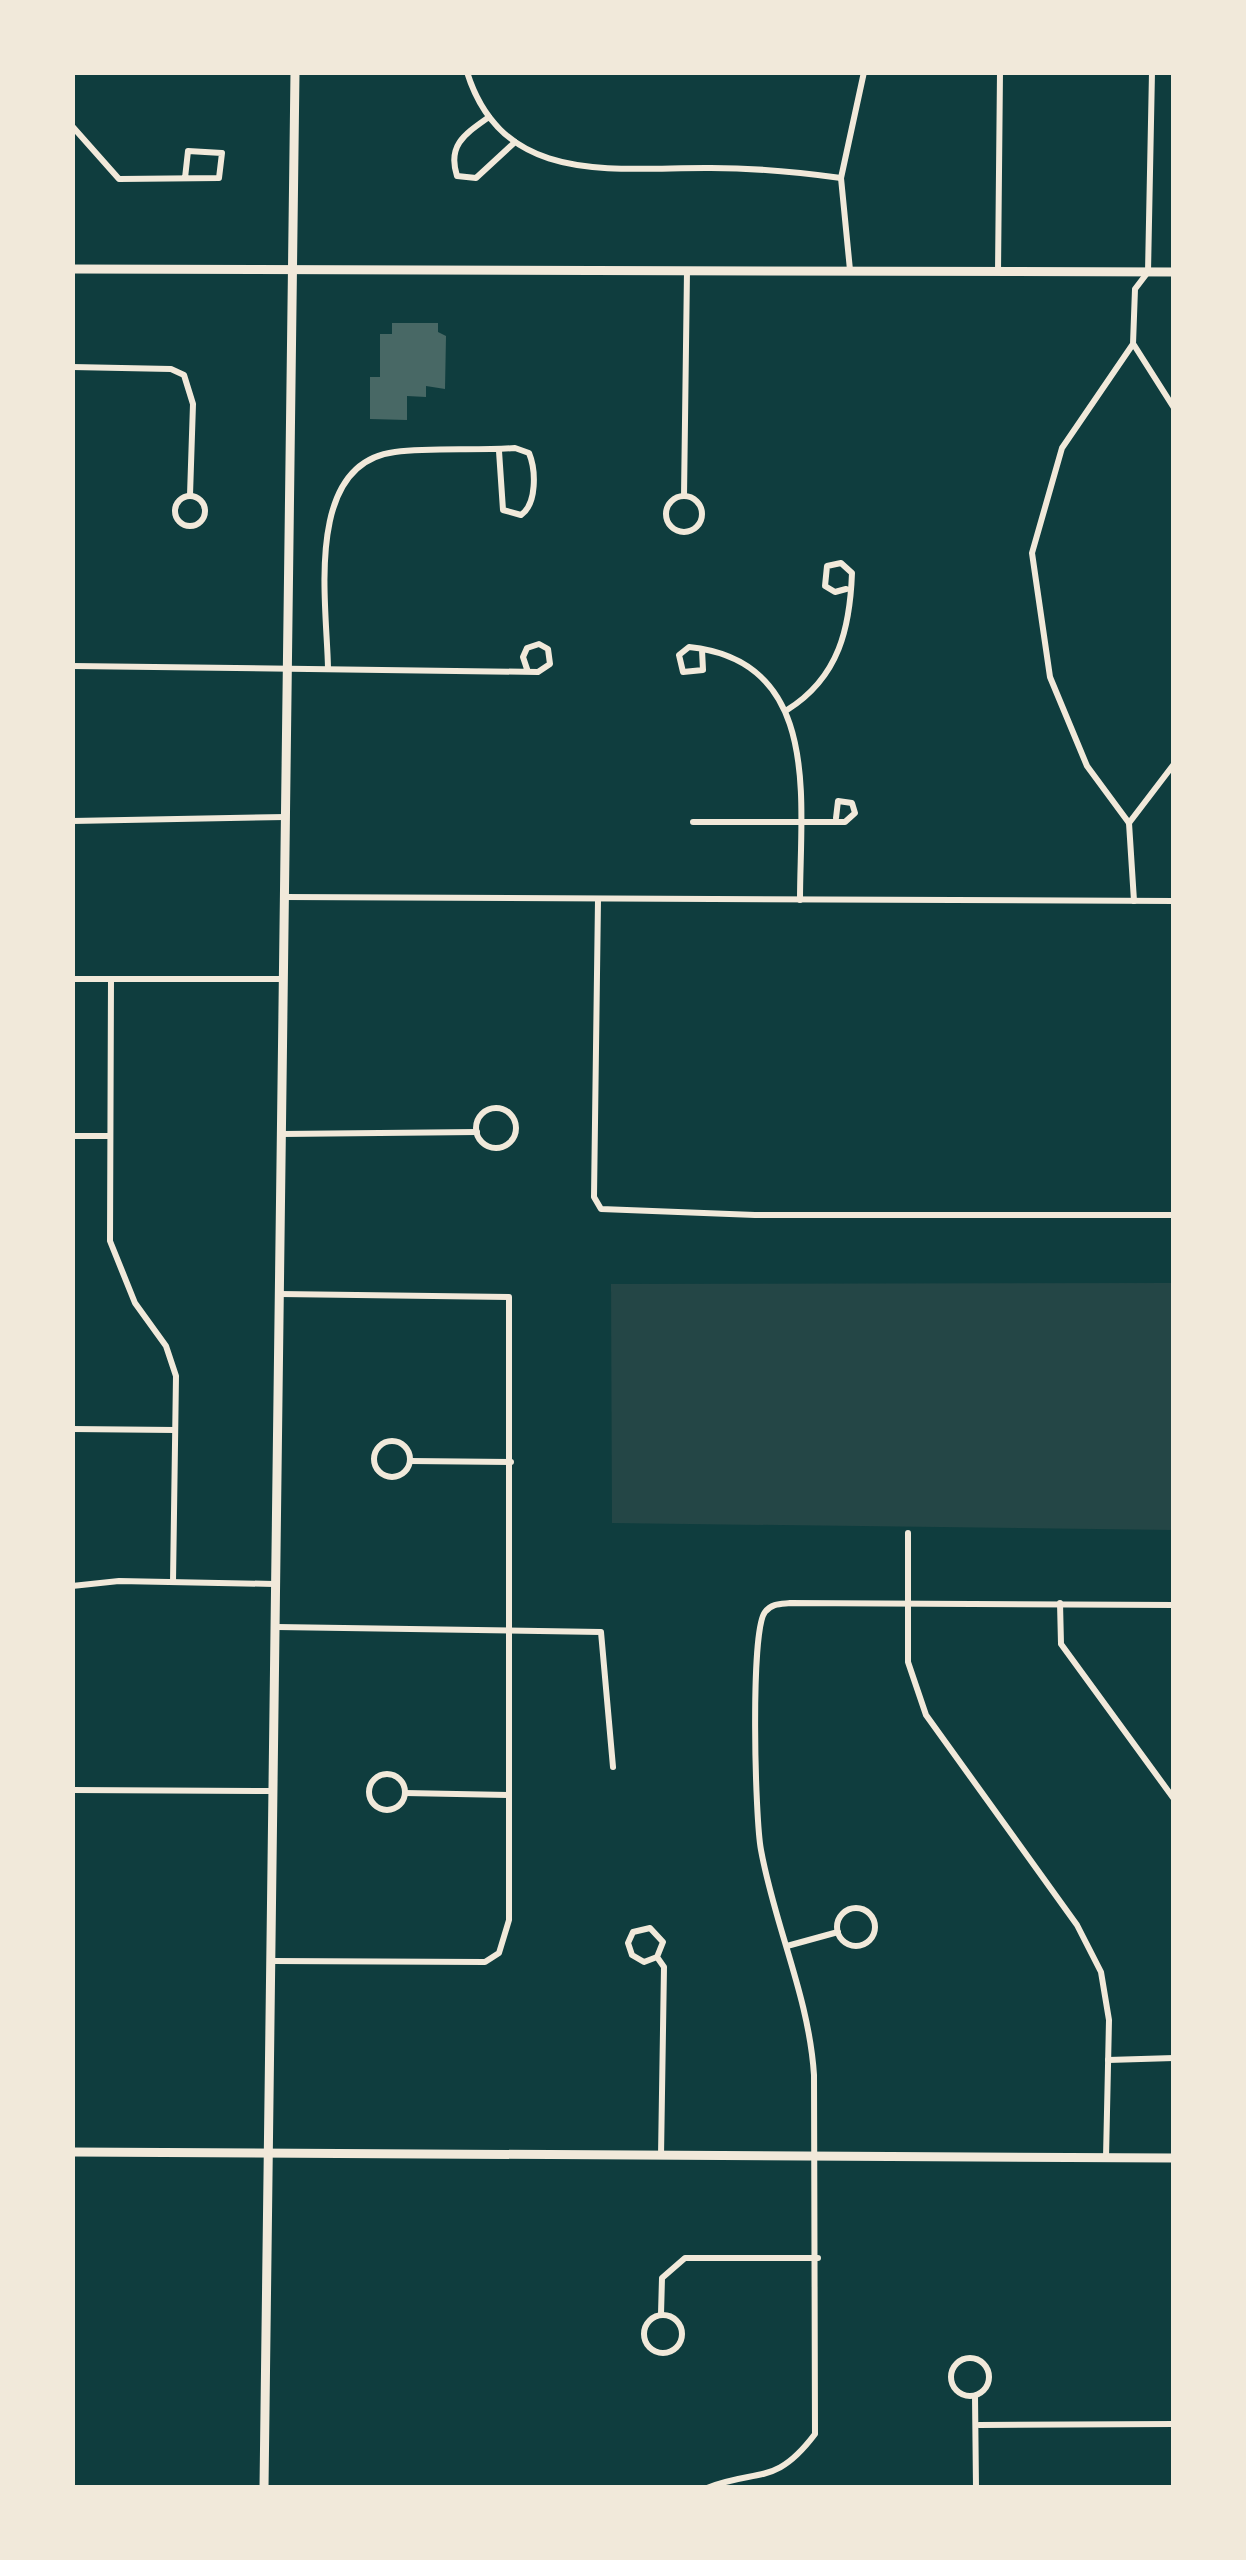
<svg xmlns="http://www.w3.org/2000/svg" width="1246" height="2560" viewBox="0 0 1246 2560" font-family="'DejaVu Sans',sans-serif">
<rect width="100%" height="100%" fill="#0f3d3e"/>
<!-- green -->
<path fill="#244646" d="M 1174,1283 L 1174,1530 L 612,1523 L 611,1284 Z"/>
<!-- building -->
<path fill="#486865" d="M 392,323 L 438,323 L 438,332 L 446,336 L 445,389 L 426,386 L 426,397 L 407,396 L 407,420 L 370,419 L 370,377 L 380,377 L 380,334 L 392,334 Z"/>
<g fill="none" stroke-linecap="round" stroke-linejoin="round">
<!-- minor -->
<g stroke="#f1e9da" stroke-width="6">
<path d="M 467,72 C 503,188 616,167 711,168 C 755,168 798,172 841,178"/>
<path d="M 489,117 C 465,134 447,145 457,176 L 476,178 L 515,142"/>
<path d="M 72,126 L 119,179 L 219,178 L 222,153 L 188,151 L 185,178"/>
<path d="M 850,270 L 841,178 L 864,72"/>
<path d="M 998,272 L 1000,72"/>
<path d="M 1134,345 L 1174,408"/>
<path d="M 72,367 L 171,369 L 184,375 L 193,404 L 190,495"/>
<circle cx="190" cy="511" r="15"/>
<circle cx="684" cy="514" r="18"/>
<path d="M 684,496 L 687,271"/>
<path d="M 702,650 L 703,670 L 683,672 L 679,655 L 689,647 C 823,661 800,802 800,900"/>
<path d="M 72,666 L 538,672 L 550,664 L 548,649 L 539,644 L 527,648 L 523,657 L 527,669"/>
<path d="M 328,668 C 327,605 303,463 395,452 C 434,447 476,451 515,448 L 529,453 C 536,470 537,504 521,515 L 503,510 L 499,451"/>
<path d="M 787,710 C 840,677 850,626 852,573 L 841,563 L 827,566 L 825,586 L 835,592 L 846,589"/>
<path d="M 72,821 L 286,817"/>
<path d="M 693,822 L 845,822 L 855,813 L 852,803 L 838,801 L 836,818"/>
<path d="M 1129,823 L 1174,764"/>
<path d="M 284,897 L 1174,901"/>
<path d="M 598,900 L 594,1197 L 601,1209 L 755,1215 L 1174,1215"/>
<path d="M 1134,901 L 1129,823 L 1087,766 L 1050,677 L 1032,553 L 1062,448 L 1133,344 L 1135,289 L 1148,272 L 1152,72"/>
<path d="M 72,979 L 283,979"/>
<path d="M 111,979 L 110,1241 L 135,1303 L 166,1346 L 176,1376 L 173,1582"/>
<circle cx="496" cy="1128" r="20"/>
<path d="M 282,1134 L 477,1132"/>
<path d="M 72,1136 L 109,1136"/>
<path d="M 72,1429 L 175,1430"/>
<circle cx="392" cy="1459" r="18"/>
<path d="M 410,1461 L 511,1462"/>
<path d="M 908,1533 L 908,1662 L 926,1715 L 1077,1925 L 1101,1972 L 1109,2020 L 1106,2158"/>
<path d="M 72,1586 L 119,1581 L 274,1584"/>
<path d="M 1060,1603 L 1061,1644 L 1174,1799"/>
<path d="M 277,1627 L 601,1632 L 613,1767"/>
<circle cx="387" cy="1792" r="18"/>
<path d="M 72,1790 L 272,1791"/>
<path d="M 405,1793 L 508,1795"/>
<circle cx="856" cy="1927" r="19"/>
<path d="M 787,1946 L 838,1932"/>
<path d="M 657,1957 L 644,1962 L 632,1955 L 628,1943 L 633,1932 L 650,1928 L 663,1942 L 657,1957 L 664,1967 L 661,2156"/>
<path d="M 273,1961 L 485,1962 L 499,1953 L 509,1920 L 509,1297 L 280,1294"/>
<path d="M 1108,2060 L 1174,2058"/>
<path d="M 661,2314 L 662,2278 L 685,2258 L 818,2258"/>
<circle cx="663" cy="2334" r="19"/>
<circle cx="970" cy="2377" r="19"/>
<path d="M 975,2396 L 976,2488"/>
<path d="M 979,2425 L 1174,2424"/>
<path d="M 707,2488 C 758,2468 775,2487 815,2434 L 814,2075 C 809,1997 775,1927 761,1850 C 755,1819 750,1631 765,1612 C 772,1603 781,1604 790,1603 L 1174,1605"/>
</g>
<!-- secondary -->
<g stroke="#f1e9da" stroke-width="9">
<path d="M 72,269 L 1174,272"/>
<path d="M 72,2152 L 1174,2158"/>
<path d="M 264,2488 L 295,72"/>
</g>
</g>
<!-- border -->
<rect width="1246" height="2560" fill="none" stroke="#f1e9da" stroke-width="150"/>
</svg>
